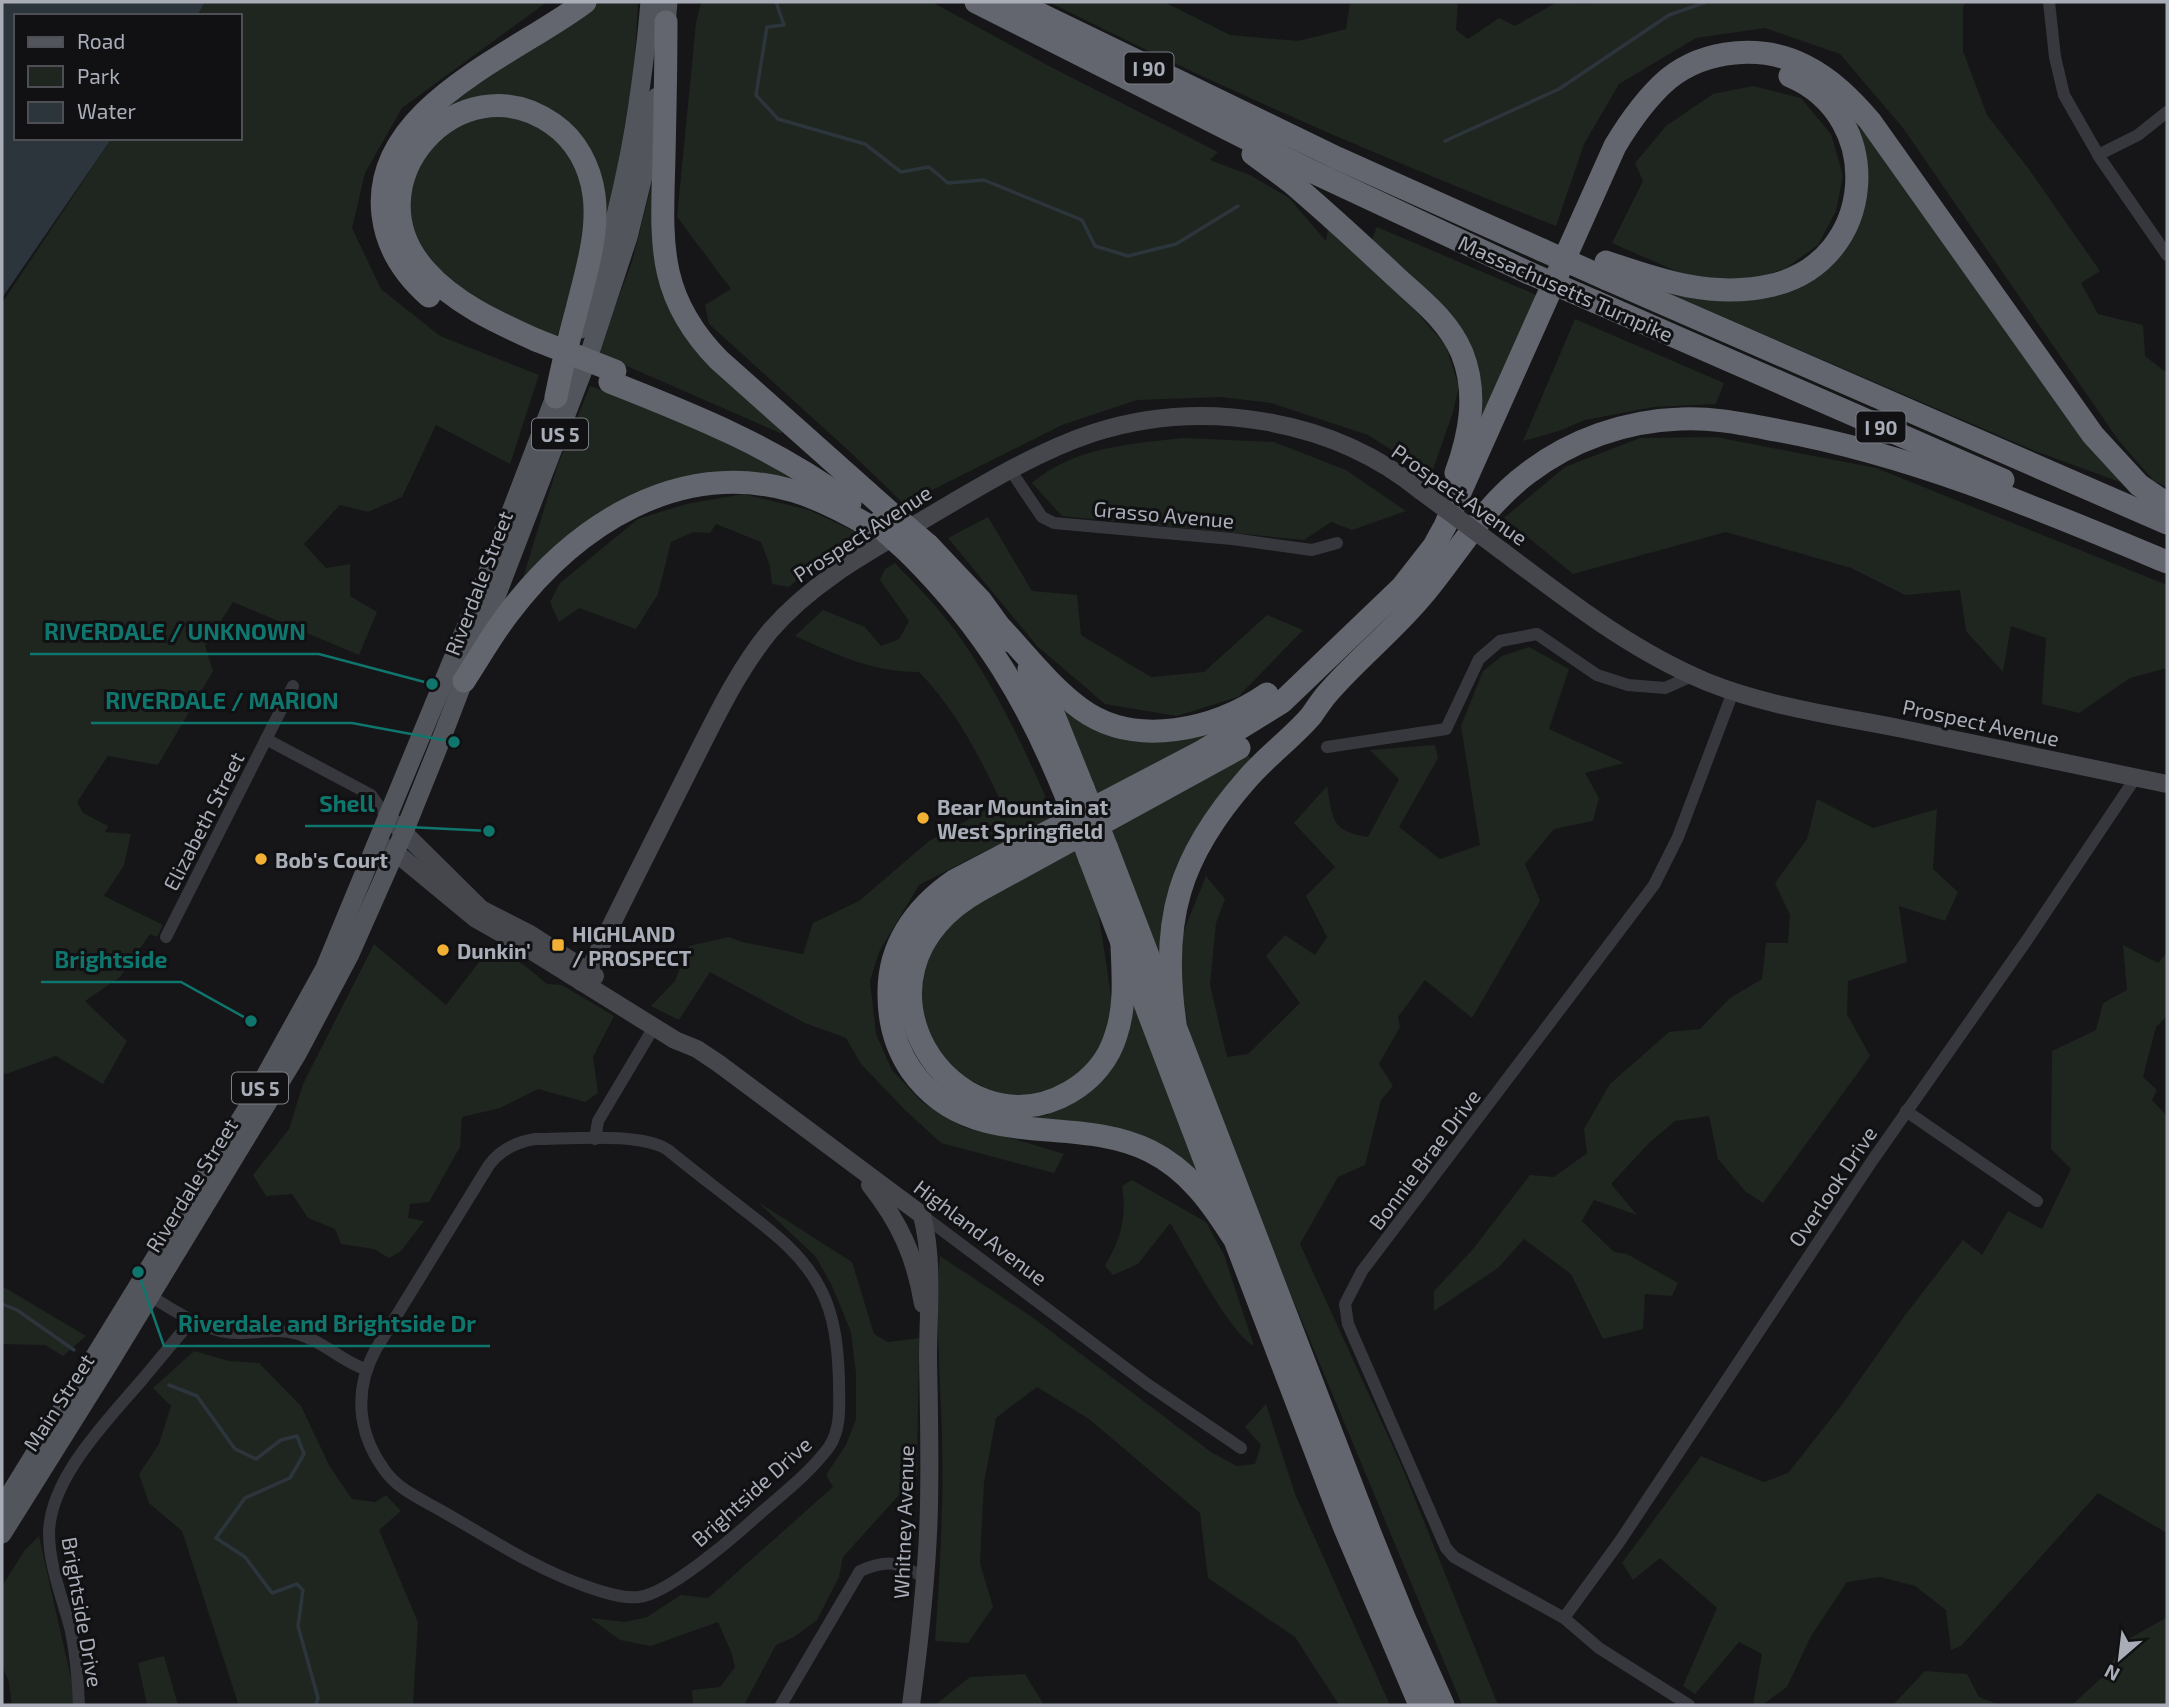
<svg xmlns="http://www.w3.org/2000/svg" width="2169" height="1707" viewBox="0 0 2169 1707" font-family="'Exo 2',sans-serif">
<rect width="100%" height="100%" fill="#161618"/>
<!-- green -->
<g fill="#1e261f">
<path d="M 205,2 L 547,2 L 402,108 L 365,173 L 352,228 L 381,289 L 440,336 L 539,375 L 510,464 L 436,425 L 402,497 L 368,512 L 340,505 L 304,544 L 326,568 L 350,564 L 350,596 L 377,612 L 359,655 L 233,602 L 205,646 L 213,671 L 158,765 L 108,756 L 77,802 L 83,813 L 108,826 L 105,832 L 131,834 L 124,865 L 104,896 L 163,925 L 157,937 L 150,934 L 120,977 L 85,1001 L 127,1041 L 103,1084 L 56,1056 L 6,1074 L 2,1072 L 2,303 L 112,138 L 240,138 L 240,16 L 197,16 Z"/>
<path d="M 597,2 L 638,2 L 634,72 L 616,175 L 605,220 L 601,209 L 538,107 L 431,115 Z"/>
<path d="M 701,2 L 932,2 L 1049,66 L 1218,152 L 1210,160 L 1250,175 L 1289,198 L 1326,241 L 1328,229 L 1365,260 L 1416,311 L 1446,346 L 1459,387 L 1452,415 L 1431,475 L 1368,435 L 1271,403 L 1221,397 L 1137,400 L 1062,425 L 904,504 L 848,450 L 709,324 L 705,305 L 731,289 L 677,217 L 696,23 Z"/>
<path d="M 1049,2 L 1164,2 L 1230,35 L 1298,41 L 1346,29 L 1350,2 L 1458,2 L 1456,30 L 1468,39 L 1499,18 L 1515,26 L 1557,2 L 1590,4 L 1593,2 L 1965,2 L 1963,8 L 1963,51 L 1987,115 L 2028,168 L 2100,271 L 2081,283 L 2098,314 L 2143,325 L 2145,356 L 2167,373 L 2167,487 L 2154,481 L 2119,441 L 1903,128 L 1840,54 L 1765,28 L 1696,38 L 1619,84 L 1584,144 L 1556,226 C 1384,159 1215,86 1049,2 Z"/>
<path d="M 1753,86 L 1801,98 L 1831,134 L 1843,176 L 1836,211 L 1818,245 L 1786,268 L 1739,284 L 1703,283 L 1612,243 L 1643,181 L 1635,163 L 1666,126 L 1713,94 Z"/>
<path d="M 1841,99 L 2120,481 L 2120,482 L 2035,451 L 1649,285 L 1716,299 L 1848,240 Z"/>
<path d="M 504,114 L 535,124 L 559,140 L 576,163 L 586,204 L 583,248 L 557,337 L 462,297 L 413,240 L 405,206 L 414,170 L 433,137 L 468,119 Z"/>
<path d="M 657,162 L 658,272 L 781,427 L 782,434 L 597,353 L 632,262 Z"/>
<path d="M 1377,227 L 1539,296 L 1484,423 L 1478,421 L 1472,353 L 1371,241 Z"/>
<path d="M 1575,319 L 1724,383 L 1716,404 L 1654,407 L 1585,420 L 1559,431 L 1523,441 Z"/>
<path d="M 590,386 L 661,411 L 721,438 L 817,489 L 679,482 L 522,581 L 558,464 Z"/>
<path d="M 1716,437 L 1876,468 L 2167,585 L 2167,668 L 2130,678 L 2079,713 L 2042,704 L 2046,638 L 2011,626 L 2003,672 L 1966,631 L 1960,590 L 1905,595 L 1851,568 L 1726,532 L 1573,574 L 1504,518 L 1565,467 L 1640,438 Z"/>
<path d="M 1183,438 L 1274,442 L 1346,470 L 1406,511 L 1352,530 L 1331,522 L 1304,540 L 1062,516 L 1032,483 C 1074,447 1129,444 1183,438 Z"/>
<path d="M 744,494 L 809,510 L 862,535 L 815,564 L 789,587 L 772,584 L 770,566 L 761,542 L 716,524 L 710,533 L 693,532 L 671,542 L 658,594 L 636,629 L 579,608 L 559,622 L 550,602 L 560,583 L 638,519 L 686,504 Z"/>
<path d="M 988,517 L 1032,591 L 1077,595 L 1081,635 L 1151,677 L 1204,672 L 1267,615 L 1303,630 L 1238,697 L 1177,716 L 1105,704 L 1037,646 L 948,538 Z"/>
<path d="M 895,563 C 917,586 940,609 959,636 C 998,691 1027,754 1054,816 L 919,885 L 879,952 L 870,981 L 876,1034 L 892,1070 L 922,1102 L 963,1127 L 1014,1139 L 1064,1154 L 1054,1173 L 941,1143 L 905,1110 L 861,1064 L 846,1038 L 805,1023 L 710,972 L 679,1020 L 651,1006 L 675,981 L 689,946 L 729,937 L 742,942 L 803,954 L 813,923 L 859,901 L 929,841 L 1001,802 C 979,755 955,709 919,672 C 871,672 838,655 795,636 L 823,610 L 865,627 L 881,646 L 899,639 L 909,621 L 880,580 L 885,569 Z"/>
<path d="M 1529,647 L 1569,669 L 1549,729 L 1624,763 L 1585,773 L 1599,798 L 1593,821 L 1554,829 L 1525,864 L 1540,901 L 1472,1018 L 1425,980 L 1398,1017 L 1400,1027 L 1379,1064 L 1393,1086 L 1381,1100 L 1365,1165 L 1338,1177 L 1300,1244 L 1400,1462 L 1498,1705 L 1462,1705 L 1249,1194 L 1190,1040 L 1176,950 L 1206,876 L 1225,899 L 1216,923 L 1210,985 L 1227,1057 L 1248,1054 L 1300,1003 L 1266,956 L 1285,935 L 1315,955 L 1327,937 L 1306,896 L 1335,867 L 1294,823 L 1327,786 C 1333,820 1331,831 1368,837 L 1399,779 L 1370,750 L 1435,745 L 1438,758 L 1399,827 L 1440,859 L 1480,845 L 1461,726 L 1483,671 L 1502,656 Z"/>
<path d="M 1052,696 C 1061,704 1070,716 1080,722 C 1125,748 1172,741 1219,733 L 1099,801 Z"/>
<path d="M 1246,754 L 1256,762 L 1230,790 L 1158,955 L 1111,833 L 1116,827 Z"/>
<path d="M 1817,799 L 1873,828 L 1937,809 L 1933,869 L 1958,892 L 1945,921 L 1899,906 L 1907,962 L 1848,981 L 1847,1014 L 1870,1056 L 1763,1203 L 1746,1192 L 1718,1159 L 1709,1116 L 1675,1121 L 1648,1144 L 1611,1184 L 1637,1215 L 1594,1200 L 1582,1221 L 1614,1252 L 1627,1254 L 1678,1283 L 1672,1296 L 1645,1294 L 1643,1329 L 1603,1339 L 1571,1274 L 1524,1239 L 1498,1268 L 1434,1311 L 1434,1291 L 1473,1249 L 1530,1175 L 1554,1177 L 1587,1153 L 1584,1129 L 1610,1084 L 1669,1032 L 1700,1029 L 1730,998 L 1762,979 L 1766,943 L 1788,943 L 1790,915 L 1775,883 L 1807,839 Z"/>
<path d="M 1075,849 L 1098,912 L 1107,968 L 1112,1005 L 1105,1041 L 1089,1067 L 1068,1086 L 1037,1097 L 1005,1098 L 946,1067 L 919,1008 L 920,976 L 931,947 L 955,917 L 993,894 Z"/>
<path d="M 374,944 L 446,1005 L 493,944 L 528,968 L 547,984 L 562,985 L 614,1016 L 593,1057 L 598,1093 L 585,1102 L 538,1089 L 500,1108 L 462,1117 L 460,1147 L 429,1202 L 410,1204 L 408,1218 L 424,1221 L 401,1251 L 389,1258 L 374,1249 L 341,1244 L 335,1229 L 308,1218 L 292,1194 L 266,1196 L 253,1175 L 289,1129 L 303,1084 Z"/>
<path d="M 2123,945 L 2158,963 L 2167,953 L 2167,1016 L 2156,1027 L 2143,1077 L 2157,1090 L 2152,1100 L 2167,1116 L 2167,1533 L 2098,1493 L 1961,1646 L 1951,1650 L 1946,1610 L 1915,1586 L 1880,1577 L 1847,1582 L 1811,1636 L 1787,1687 L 1762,1705 L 1753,1705 L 1762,1654 L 1739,1642 L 1695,1694 L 1683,1686 L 1717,1608 L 1660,1558 L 1633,1580 L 1622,1563 L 1701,1456 L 1764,1482 L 1788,1473 L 1841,1406 L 1906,1314 L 1963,1240 L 1982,1255 L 2008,1211 L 2042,1229 L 2071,1169 L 2051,1149 L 2052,1051 L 2096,1030 L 2103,1003 L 2127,990 Z"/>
<path d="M 1137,1007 L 1206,1181 L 1181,1163 L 1024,1117 L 1048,1115 L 1050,1111 L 1074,1100 L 1130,1009 Z"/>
<path d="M 1132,1180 L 1206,1222 L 1224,1255 L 1254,1346 C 1229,1333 1188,1251 1170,1223 L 1138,1264 L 1113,1275 L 1105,1266 C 1121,1238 1127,1219 1122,1186 Z"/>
<path d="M 758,1202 L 852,1262 L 874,1334 L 888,1342 L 919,1338 L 917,1475 L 843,1557 L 839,1577 L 817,1620 L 794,1637 L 776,1645 L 744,1705 L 693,1705 L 692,1690 L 720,1687 L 735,1667 L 732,1654 L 718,1622 L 651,1646 L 620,1640 L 590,1618 L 625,1622 L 647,1617 L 681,1595 L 708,1598 L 833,1487 L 826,1475 L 846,1445 L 856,1419 L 856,1373 L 851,1332 L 832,1286 L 816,1257 Z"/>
<path d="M 940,1256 L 1032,1317 L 1211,1452 L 1237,1466 L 1255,1464 L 1261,1445 L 1245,1427 L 1266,1404 L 1295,1494 L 1390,1705 L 1339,1705 L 1295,1637 L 1208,1578 L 1200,1513 L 1089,1419 L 1037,1387 L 996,1418 L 984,1483 L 980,1563 L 993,1607 L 968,1643 L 935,1641 C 940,1571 944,1502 942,1432 C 940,1373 935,1314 940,1256 Z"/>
<path d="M 2,1286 L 86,1336 L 63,1356 L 45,1345 L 2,1344 Z"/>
<path d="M 194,1351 L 229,1361 L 259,1363 L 301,1406 L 330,1467 L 352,1499 L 375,1502 L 386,1495 L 401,1511 L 379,1530 L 418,1622 L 413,1705 L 236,1705 L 238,1703 L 182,1531 L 149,1503 L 139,1474 L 159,1444 L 171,1406 L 153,1388 Z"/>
<path d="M 39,1536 L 72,1683 L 74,1705 L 12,1705 L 9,1682 L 2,1666 L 2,1586 L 25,1550 Z"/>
<path d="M 2167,1615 L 2167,1705 L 2072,1705 L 2109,1671 L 2121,1643 L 2166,1618 Z"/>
<path d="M 164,1656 L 178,1705 L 147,1705 L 138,1663 Z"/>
<path d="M 1925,1671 L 1967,1674 L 1979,1697 L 2000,1705 L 1893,1705 Z"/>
<path d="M 1025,1674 L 1044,1705 L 935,1705 L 970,1677 Z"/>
</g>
<!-- water -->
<path fill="#2c353c" d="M 2,2 L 205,2 L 197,16 L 16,16 L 16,138 L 112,138 L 2,298 Z"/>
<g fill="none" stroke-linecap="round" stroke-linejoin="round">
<!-- stream -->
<g stroke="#2c353c" stroke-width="3.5">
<path d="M 776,2 L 784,25 L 767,27 L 756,95 L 778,119 L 865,144 L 901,172 L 929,167 L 948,183 L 984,180 L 1082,220 L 1095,246 L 1128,256 L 1176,244 L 1238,206"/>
<path d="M 1445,141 L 1559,89 L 1669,15 L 1706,2"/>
<path d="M 2,1304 L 17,1310 L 74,1350"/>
<path d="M 169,1385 L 197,1396 L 235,1449 L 256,1459 L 281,1440 L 297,1436 L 304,1454 L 290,1478 L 245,1498 L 216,1538 L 245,1557 L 272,1593 L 297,1584 L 303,1590 L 298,1626 L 318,1698 L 316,1705"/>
</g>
<!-- street -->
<g stroke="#37383d" stroke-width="12">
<path d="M 2049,2 L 2055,57 L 2064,95 L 2100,158 L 2167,255"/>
<path d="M 2098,155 L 2138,135 L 2167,112"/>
<path d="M 1011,471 L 1042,517 L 1054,523 L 1232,539 L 1312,550 L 1337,543"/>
<path d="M 266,739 L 371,795 L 386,816"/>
<path d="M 1327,747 L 1446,729 L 1479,659 L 1500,641 L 1537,634 L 1597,675 L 1628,685 L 1665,688 L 1692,676"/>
<path d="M 166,937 L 293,686"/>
<path d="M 1906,1111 L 2037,1201"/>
<path d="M 535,1139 C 569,1139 641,1132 668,1150 C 691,1169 715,1187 739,1206 C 770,1230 801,1252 820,1288 C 835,1316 838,1349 839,1380 C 839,1403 842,1428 829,1447 C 809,1474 781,1495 756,1517 C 734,1537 668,1594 639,1597 C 624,1599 602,1592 588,1587 C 538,1570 492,1540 447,1514 C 424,1500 398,1491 383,1468 C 357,1431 354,1389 376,1349 L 489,1165 C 501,1149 516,1142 535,1139 Z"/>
<path d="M 595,1139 L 598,1121 L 654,1027"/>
<path d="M 922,1215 L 1147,1384 L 1241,1448"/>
<path d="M 150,1296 C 177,1312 206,1333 239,1333 C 260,1333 277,1328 298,1334 C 323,1341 341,1361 365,1369"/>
<path d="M 1564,1618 L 1620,1541 L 1872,1161 L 2027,940 L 2136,777"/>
<path d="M 79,1705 C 78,1680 76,1656 71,1631 C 63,1600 49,1566 49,1533 C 50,1478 107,1421 141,1381 C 158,1361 175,1340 192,1320"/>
<path d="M 781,1705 L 860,1571 C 890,1558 898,1563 925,1578"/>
<path d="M 1689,1705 L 1599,1648 L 1564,1618 L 1477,1570 L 1454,1557 L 1446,1548 L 1348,1324 L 1345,1304 L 1362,1271 L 1654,885 L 1678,837 L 1733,692"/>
</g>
<!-- secondary -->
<g stroke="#45474d" stroke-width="18">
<path d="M 1502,551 C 1567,600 1632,651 1707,682 C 1769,707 1838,716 1903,729 C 1991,747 2079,766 2167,784"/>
<path d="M 394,823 L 481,909 L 530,934 L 595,976"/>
<path d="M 385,847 L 395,852 L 476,919 L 524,946 L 675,1040 L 697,1049 L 718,1063 L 922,1215 C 934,1263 928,1310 928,1359 C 929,1407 930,1455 929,1503 C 928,1570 920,1638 911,1705"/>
<path d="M 581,982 L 588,972 C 622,903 656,835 691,766 C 714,721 737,671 770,631 C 812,582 868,552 923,520 C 976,489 1035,452 1093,433 C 1202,398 1332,418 1421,491"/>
<path d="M 870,1185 C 900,1223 915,1256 923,1304"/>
</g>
<!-- primary -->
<g stroke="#53555c" stroke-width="19">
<path d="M 665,36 L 668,2"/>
<path d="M 581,329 C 621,220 640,117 650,2"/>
<path d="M 2,1507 L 247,1109 L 325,968 L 476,603 L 560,384"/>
<path d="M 2,1534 L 111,1360 L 297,1054 L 350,954 L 404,832 L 437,750 L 590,352 L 628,237 L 647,160 L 657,97"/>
</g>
<!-- highway -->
<g stroke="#63666e" stroke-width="23">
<path d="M 976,2 L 1311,171 L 1529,273"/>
<path d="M 1015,2 L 1337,158 L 1542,250"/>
<path d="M 666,22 C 666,67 665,112 664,156 C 662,240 655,295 719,360 L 893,515"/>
<path d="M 1253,154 C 1266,164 1280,173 1292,183 C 1327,213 1362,245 1396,277 C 1421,300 1448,320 1462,353 C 1478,393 1470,434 1456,473"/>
<path d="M 1606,262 C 1661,281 1714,299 1773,285 C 1876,260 1887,117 1790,76"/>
<path d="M 1607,279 L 2167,523"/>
<path d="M 429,296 C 404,274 387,249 383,215 C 370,108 515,55 585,2"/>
<path d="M 1596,302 L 2003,480"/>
<path d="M 536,340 C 496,322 454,303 425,270 C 348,184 459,58 553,124 C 576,140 590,166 594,195 C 599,232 586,273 577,309 C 569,338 562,367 556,397"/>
<path d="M 610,382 C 694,415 776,448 850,503"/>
<path d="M 928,545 L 981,601 L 1010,641"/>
<path d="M 910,554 C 985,629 1028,701 1067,798"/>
<path d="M 1002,629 C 1027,656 1051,687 1081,709 C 1136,749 1216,729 1267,694"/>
<path d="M 1029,669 L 1055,718 L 1083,788"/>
<path d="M 464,681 C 479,658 492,635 508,614 C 576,524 679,458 794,491 C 821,499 847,513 871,527"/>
<path d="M 1107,849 L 1371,1536 L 1405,1620 L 1443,1705"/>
<path d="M 1090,859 L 1344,1526 L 1420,1705"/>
<path d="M 1122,945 C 1123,975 1126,1006 1116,1035 C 1109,1059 1092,1079 1070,1092 C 954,1159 829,975 980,890 L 1239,748"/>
<path d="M 1175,1023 C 1160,920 1179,856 1248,778 C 1267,756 1292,738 1311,716 C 1316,709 1321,701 1327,694 C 1356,660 1393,631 1422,596 C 1457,555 1483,506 1528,473 C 1571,440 1625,421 1680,419 C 1714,417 1748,425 1781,431 C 1916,456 2042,510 2167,562"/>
<path d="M 1233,1237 C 1211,1202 1188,1170 1150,1151 C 1071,1112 971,1155 911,1070 C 896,1048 889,1022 889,995 C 888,946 915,908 954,881 L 1201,752 L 1282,702 L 1402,587 L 1434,546 L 1445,526 L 1615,146 C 1630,121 1646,98 1668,79 C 1705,49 1763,44 1805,66 C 1831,79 1851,99 1870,121 L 2093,435 L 2139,485 L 2167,504"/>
</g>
<!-- secondary-bridge -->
<path stroke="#45474d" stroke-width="18" d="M 1421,491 L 1502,551"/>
<!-- highway-bridge -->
<g stroke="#63666e" stroke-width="23">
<path d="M 1542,250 L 1607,279"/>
<path d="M 1529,273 L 1596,302"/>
<path d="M 536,340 L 615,371"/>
<path d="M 893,515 L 928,545"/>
<path d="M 877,524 L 910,554"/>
<path d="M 1083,788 L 1107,849"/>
<path d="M 1067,798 L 1090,859"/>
</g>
</g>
<!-- markers -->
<g fill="#f2b134" stroke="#111113" stroke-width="2.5">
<circle cx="923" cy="818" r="7"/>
<circle cx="261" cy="859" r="7"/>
<rect x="551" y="938" width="14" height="14" rx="3.5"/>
<circle cx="443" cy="950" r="7"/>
</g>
<g text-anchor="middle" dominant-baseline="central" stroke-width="6" stroke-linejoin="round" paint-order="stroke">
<!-- shield labels -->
<g fill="#111113" stroke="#7b7e86" stroke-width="2">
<rect x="1124.5" y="52.5" width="49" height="31" rx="5"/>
<rect x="1856.5" y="411.5" width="49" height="31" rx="5"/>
<rect x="532" y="418.5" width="56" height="31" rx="5"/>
<rect x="232" y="1072.5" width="56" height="31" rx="5"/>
</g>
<g font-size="19" font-weight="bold" fill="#a8adb8">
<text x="1149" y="68">I 90</text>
<text x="1881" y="427">I 90</text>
<text x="560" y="434">US 5</text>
<text x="260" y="1088">US 5</text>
</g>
<!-- street labels -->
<g font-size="21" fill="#a8adb8" stroke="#111113">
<text transform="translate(1566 288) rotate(24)">Massachusetts Turnpike</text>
<text transform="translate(1460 494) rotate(35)">Prospect Avenue</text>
<text transform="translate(1164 514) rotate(5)">Grasso Avenue</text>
<text transform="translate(862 533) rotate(-33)">Prospect Avenue</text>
<text transform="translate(478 583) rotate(-69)">Riverdale Street</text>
<text transform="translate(1981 722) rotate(12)">Prospect Avenue</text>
<text transform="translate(203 821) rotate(-63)">Elizabeth Street</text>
<text transform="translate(1424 1159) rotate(-53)">Bonnie Brae Drive</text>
<text transform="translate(191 1185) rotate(-58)">Riverdale Street</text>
<text transform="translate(1832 1186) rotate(-56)">Overlook Drive</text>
<text transform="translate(981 1232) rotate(37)">Highland Avenue</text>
<text transform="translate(58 1402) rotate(-57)">Main Street</text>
<text transform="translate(751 1491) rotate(-42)">Brightside Drive</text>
<text transform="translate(903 1522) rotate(-88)">Whitney Avenue</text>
<text transform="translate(83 1612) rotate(80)">Brightside Drive</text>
</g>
<!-- poi labels -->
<g font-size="21" font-weight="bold" fill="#a8adb8" stroke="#111113" text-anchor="start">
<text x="937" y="806">Bear Mountain at<tspan x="937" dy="24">West Springfield</tspan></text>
<text x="275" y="859">Bob's Court</text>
<text x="572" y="933">HIGHLAND<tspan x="572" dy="24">/ PROSPECT</tspan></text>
<text x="457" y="950">Dunkin'</text>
</g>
</g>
<!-- callouts -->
<path fill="none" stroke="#0f766e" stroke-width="2.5" d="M432 684L319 654H30M454 742L352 723H91M489 831L388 826H305M251 1021L181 982H41M138 1272L164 1346H490"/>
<g fill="#0f766e" stroke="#111113" stroke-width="2.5">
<circle cx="432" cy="684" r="7"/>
<circle cx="454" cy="742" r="7"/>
<circle cx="489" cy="831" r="7"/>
<circle cx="251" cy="1021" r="7"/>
<circle cx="138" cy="1272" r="7"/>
</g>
<g font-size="23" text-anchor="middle" font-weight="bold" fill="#0f766e" stroke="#111113" stroke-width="6" stroke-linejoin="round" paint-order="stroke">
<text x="175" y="640">RIVERDALE / UNKNOWN</text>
<text x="222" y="709">RIVERDALE / MARION</text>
<text x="347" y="812">Shell</text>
<text x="111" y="968">Brightside</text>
<text x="327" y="1332">Riverdale and Brightside Dr</text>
</g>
<!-- border -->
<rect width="2169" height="1707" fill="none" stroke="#a8adb8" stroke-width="7"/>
<!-- legend -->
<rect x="14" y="14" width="228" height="126" fill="#111113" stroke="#4d4f55" stroke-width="2"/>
<rect x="28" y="37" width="35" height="10" fill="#53555c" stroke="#4d4f55" stroke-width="2"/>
<text x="77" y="49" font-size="21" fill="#a8adb8">Road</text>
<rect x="28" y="66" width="35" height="21" fill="#1e261f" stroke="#4d4f55" stroke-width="2"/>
<text x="77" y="84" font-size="21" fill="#a8adb8">Park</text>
<rect x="28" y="102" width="35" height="21" fill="#2c353c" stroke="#4d4f55" stroke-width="2"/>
<text x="77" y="119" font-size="21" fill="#a8adb8">Water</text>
<!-- north arrow -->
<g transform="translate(2120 1658) rotate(208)" stroke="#111113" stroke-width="5" paint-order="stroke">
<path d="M0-5L12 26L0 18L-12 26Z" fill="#a8adb8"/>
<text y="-10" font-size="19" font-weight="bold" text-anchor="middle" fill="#a8adb8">N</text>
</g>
</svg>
